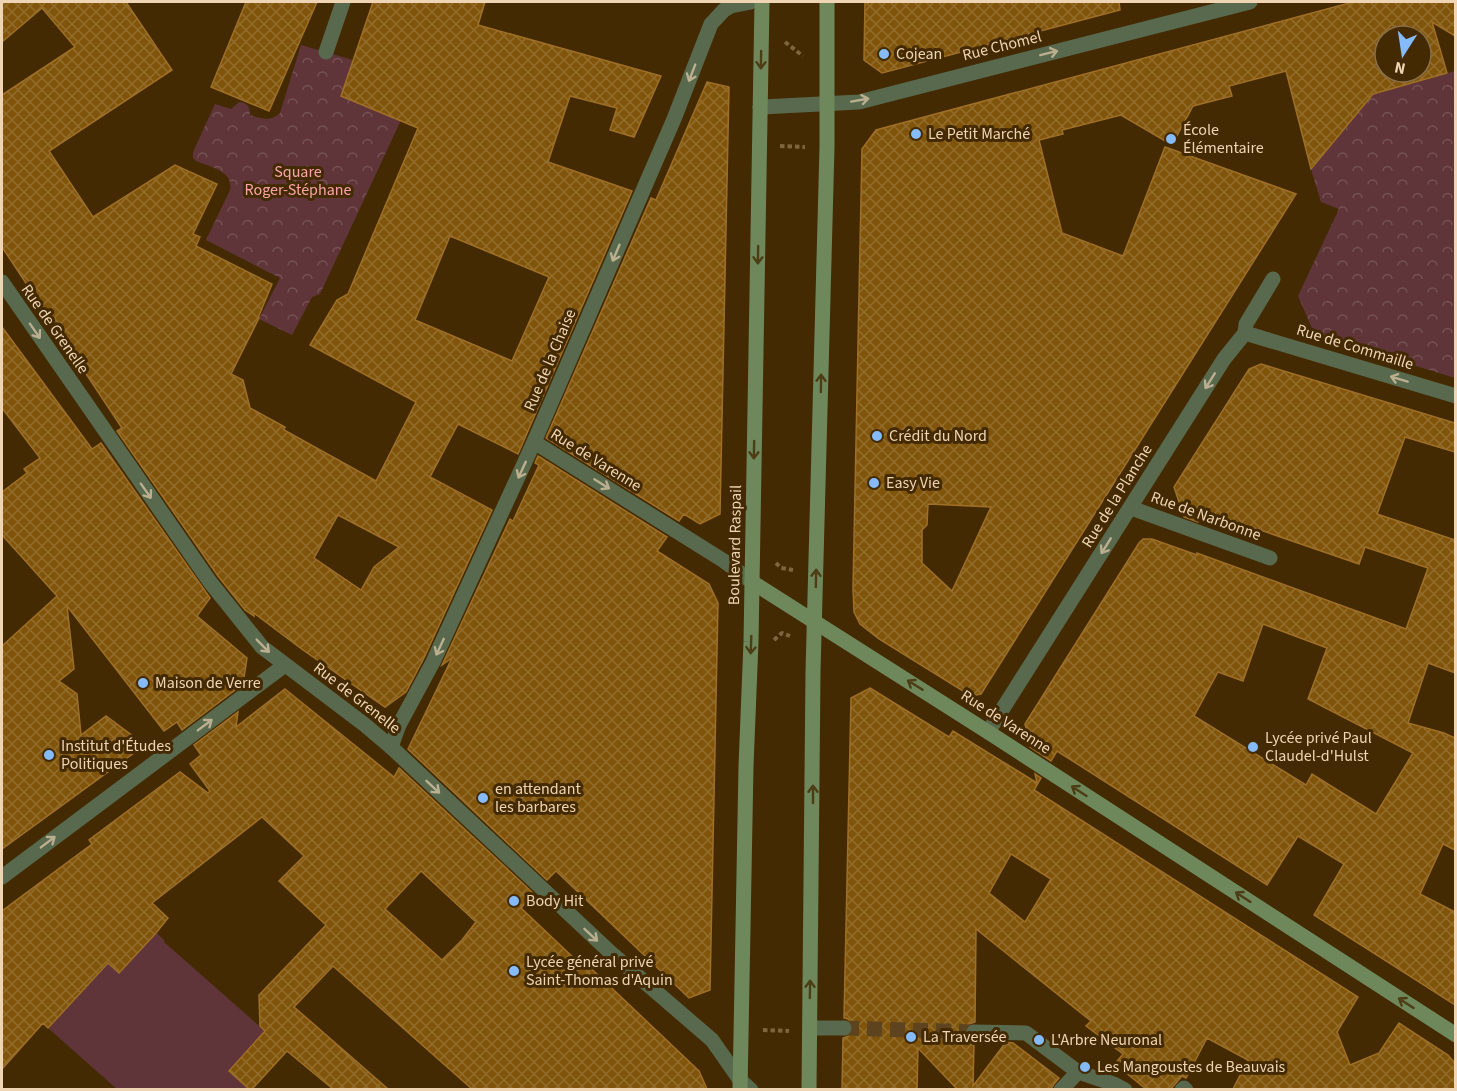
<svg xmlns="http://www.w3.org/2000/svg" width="1457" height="1091" viewBox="0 0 1457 1091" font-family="'Source Sans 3',sans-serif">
<defs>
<pattern id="park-crowns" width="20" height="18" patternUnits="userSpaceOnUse" patternTransform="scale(1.5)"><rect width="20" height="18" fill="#5f353a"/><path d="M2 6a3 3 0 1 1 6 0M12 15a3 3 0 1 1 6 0" fill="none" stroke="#765154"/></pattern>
<pattern id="building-cross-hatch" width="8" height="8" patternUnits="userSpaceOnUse" patternTransform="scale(1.5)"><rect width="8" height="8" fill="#80550b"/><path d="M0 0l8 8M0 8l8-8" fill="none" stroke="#926d2c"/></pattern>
</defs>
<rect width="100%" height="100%" fill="#432a03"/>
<!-- park -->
<g fill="url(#park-crowns)">
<path d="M 301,45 L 353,60 L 401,120 L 320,294 L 312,297 L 292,335 L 259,319 L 280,278 L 206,240 L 230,190 C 234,171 210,167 196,161 L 193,158 L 193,152 L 215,104 L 231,109 L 239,102 C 248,103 250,107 250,115 C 262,119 270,122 280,113 Z"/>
<path d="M 1455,71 L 1455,378 L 1315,335 L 1298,296 L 1339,209 L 1321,202 L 1311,169 L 1373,94 Z"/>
</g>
<!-- garden -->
<path fill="#5f353a" d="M 156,932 L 165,941 L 164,942 L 265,1031 L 229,1071 L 249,1089 L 118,1090 L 48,1028 L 108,963 L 119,973 Z"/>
<!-- building -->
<g fill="url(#building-cross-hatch)" stroke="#9f6f28" stroke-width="1.5" fill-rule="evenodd">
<path d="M 2,2 L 126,2 L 172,70 L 49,151 L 93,217 L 175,165 L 217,184 L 193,234 L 200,237 L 196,246 L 272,284 L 258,318 L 259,318 L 231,374 L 243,380 L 250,408 L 285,427 L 284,430 L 376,481 L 416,402 L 310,345 L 337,300 L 348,294 L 418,128 L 341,96 L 373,2 L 485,2 L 478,25 L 661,76 L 634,137 L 610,130 L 617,108 L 570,96 L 548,162 L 632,191 L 518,454 L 458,424 L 430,477 L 492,510 L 424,658 L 406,692 L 385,707 L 303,650 L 254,613 L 254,616 L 245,610 L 218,576 L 117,431 L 122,428 L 2,247 L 2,95 L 75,47 L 42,8 L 2,42 ZM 450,236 L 549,277 L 512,361 L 415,320 ZM 338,515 L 399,547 L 374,567 L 361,590 L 314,558 Z"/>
<path d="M 246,2 L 317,2 L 269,111 L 211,87 Z"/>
<path d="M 865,2 L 1119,2 L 1120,10 L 882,73 L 864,60 Z"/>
<path d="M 1353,2 L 1455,2 L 1455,36 L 1432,22 L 1447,73 L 1373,94 L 1311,169 L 1286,71 L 1229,86 L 1232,96 L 1193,106 L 1172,145 L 1121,115 L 1062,130 L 1063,134 L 1039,140 L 1062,233 L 1123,256 L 1165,147 L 1296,194 L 981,694 L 971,696 L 879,639 L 860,624 L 854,612 L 853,588 L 862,149 L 876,130 ZM 1385,36 L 1421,36 L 1421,72 L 1385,72 ZM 928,504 L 991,507 L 952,591 L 922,563 L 922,530 L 927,525 Z"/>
<path d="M 707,82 L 729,87 L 720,514 L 700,524 L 684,514 L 679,521 L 546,438 L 651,198 L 656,200 Z"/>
<path d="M 2,327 L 92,449 L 101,443 L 210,598 L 197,616 L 247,658 L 243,684 L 182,730 L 177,722 L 164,731 L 67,606 L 74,669 L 59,681 L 77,694 L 81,735 L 106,716 L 145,745 L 2,849 L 2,646 L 57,596 L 2,535 L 2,492 L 27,473 L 24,469 L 40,458 L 2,408 Z"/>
<path d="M 1261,364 L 1455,423 L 1455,452 L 1405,437 L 1377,514 L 1455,540 L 1455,673 L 1428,663 L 1408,723 L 1444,733 L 1455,738 L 1455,850 L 1443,844 L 1420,894 L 1455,912 L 1455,1005 L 1314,915 L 1344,864 L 1298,836 L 1267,885 L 1057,751 L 1051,761 L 1030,747 L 1025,724 L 1139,543 L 1143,539 L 1152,539 L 1197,555 L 1197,553 L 1406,629 L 1428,568 L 1365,547 L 1359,564 L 1202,510 L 1198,522 L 1184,517 L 1174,487 L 1249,369 ZM 1263,624 L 1327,648 L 1308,699 L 1413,753 L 1376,814 L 1312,774 L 1306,785 L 1194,716 L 1218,672 L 1243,681 Z"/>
<path d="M 538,456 L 667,537 L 657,551 L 709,584 L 718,603 L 710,990 L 689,998 L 556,871 L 547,880 L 408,749 L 452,658 L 442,665 L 510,519 L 513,521 L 539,465 L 535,463 Z"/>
<path d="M 870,688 L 949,737 L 953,731 L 1037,783 L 1035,774 L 1041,778 L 1034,790 L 1358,997 L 1337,1032 L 1350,1065 L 1379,1053 L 1399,1023 L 1448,1055 L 1454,1062 L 1455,1066 L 1455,1089 L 1233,1089 L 1248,1060 L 1207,1038 L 1186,1078 L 1182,1076 L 1171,1089 L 1146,1089 L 1115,1064 L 1123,1054 L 1086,1026 L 1091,1021 L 976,929 L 975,1022 L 969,1024 L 964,1031 L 966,1037 L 969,1041 L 974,1042 L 973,1086 L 1006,1042 L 1013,1043 L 1059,1078 L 1054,1084 L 1051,1089 L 957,1089 L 918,1048 L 917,1089 L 842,1089 L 843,1038 L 849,1036 L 854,1029 L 852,1023 L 848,1019 L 844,1018 L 851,698 ZM 1011,854 L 1051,879 L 1025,922 L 989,893 Z"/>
<path d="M 285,689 L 394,777 L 399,768 L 534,894 L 521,908 L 577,961 L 580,958 L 699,1071 L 707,1089 L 472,1089 L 333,966 L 294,1007 L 388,1089 L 333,1089 L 287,1051 L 252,1089 L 249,1089 L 229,1071 L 265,1031 L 260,1026 L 259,995 L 326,925 L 279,881 L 304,856 L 262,817 L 152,903 L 168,918 L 156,933 L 119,973 L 108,963 L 48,1028 L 43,1023 L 2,1069 L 2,911 L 92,844 L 89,840 L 180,772 L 208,793 L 210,791 L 190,764 L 201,755 L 194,745 L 238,712 L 236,727 ZM 421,871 L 476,922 L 462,940 L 442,960 L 385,909 Z"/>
</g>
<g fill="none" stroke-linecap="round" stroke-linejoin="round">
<!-- street-tunnel -->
<path stroke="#5d441e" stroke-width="15" stroke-dasharray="15 8" stroke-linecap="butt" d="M 844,1028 L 974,1032"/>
<!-- path -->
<g stroke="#7e643f" stroke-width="4" stroke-dasharray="4.5 3" stroke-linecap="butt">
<path d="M 785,42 L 803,56"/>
<path d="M 780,146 L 805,147"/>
<path d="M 776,563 L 781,568 L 793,570"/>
<path d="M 774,640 L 782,633 L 790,636"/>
<path d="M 763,1030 L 789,1031"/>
</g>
<!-- street -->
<g stroke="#58694d" stroke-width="15">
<path d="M 326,52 L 343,2"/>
<path d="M 760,107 L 859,102 L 1250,2"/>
<path d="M 2,282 L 210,582 L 262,647 L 365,725 L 391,747 L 611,953 L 712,1040 L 740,1080 L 751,1090"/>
<path d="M 1245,333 L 1456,396"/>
<path d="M 534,442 L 724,561 L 752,582"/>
<path d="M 1131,508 L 1270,558"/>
<path d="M 988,732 L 1224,359 L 1245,333 L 1246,324 L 1273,279"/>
<path d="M 391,747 L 399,725 L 433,662 L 534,442 L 674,119 L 711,24 L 724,10 L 731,6 L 751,2"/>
<path d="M 2,877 L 285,665"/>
<path d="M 810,1028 L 844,1028"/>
<path d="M 974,1032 L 1026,1033 L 1078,1072"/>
<path d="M 1061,1090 L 1078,1072 L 1114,1084 L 1125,1090"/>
<path d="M 1182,1090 L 1184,1088 L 1186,1090"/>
</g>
<!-- secondary -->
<g stroke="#6e885c" stroke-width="15">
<path d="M 752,582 L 988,732 L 1456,1035"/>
<path d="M 740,1090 L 746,766 L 751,642 L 762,2"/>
<path d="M 809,1090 L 813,672 L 827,147 L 827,2"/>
</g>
</g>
<!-- one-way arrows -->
<defs><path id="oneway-shaft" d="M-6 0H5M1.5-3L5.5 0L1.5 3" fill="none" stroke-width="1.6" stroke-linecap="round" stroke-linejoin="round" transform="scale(1.5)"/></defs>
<g stroke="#bbaf90">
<use href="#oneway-shaft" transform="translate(1049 53) rotate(-14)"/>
<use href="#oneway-shaft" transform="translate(692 73) rotate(111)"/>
<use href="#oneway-shaft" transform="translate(860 100) rotate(-10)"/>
<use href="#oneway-shaft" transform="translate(616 253) rotate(113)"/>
<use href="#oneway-shaft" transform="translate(35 331) rotate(55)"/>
<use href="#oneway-shaft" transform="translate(1399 379) rotate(-163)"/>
<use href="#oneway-shaft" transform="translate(1210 381) rotate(122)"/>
<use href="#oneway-shaft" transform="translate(522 470) rotate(115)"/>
<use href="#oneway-shaft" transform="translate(602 484) rotate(32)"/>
<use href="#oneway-shaft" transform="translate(146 491) rotate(55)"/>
<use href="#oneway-shaft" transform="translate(1106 546) rotate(122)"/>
<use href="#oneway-shaft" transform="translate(263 646) rotate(45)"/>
<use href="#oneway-shaft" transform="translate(440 647) rotate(115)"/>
<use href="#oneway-shaft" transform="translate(205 725) rotate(-37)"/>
<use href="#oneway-shaft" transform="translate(433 787) rotate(43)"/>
<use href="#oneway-shaft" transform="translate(48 842) rotate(-37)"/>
<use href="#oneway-shaft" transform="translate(591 935) rotate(43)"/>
</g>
<g stroke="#4c3d15">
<use href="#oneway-shaft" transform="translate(761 60) rotate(91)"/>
<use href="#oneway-shaft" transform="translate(758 255) rotate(91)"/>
<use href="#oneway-shaft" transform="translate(821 383) rotate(-89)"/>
<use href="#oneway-shaft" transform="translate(754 450) rotate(91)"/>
<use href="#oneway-shaft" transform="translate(816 578) rotate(-89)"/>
<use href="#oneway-shaft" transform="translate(751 645) rotate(92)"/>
<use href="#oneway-shaft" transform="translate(915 685) rotate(-148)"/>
<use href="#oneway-shaft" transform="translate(1079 791) rotate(-147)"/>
<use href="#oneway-shaft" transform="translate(813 794) rotate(-90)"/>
<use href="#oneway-shaft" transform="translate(1243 897) rotate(-147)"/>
<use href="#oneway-shaft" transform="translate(810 989) rotate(-89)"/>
<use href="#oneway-shaft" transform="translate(1406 1003) rotate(-147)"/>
</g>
<!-- markers -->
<g fill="#85bbfb" stroke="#432a03" stroke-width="2">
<circle cx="884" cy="54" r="6"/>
<circle cx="916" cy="134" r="6"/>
<circle cx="1171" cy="139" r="6"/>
<circle cx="877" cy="436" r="6"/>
<circle cx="874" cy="483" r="6"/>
<circle cx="143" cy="683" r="6"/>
<circle cx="1253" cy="747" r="6"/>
<circle cx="49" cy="755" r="6"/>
<circle cx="483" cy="798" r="6"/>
<circle cx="514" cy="901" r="6"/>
<circle cx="514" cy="971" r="6"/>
<circle cx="911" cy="1037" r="6"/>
<circle cx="1039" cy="1040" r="6"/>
<circle cx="1085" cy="1067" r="6"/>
</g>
<g text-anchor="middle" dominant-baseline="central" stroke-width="6" stroke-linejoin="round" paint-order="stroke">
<!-- street labels -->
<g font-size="16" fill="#f0d5b4" stroke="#432a03">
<text transform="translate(1002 46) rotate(-14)">Rue Chomel</text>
<text transform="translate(55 329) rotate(55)">Rue de Grenelle</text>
<text transform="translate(1355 347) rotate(17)">Rue de Commaille</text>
<text transform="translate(550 360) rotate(-67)">Rue de la Chaise</text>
<text transform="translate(596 460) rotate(32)">Rue de Varenne</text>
<text transform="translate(1117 496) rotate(-58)">Rue de la Planche</text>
<text transform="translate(1206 516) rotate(20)">Rue de Narbonne</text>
<text transform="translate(735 545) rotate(-89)">Boulevard Raspail</text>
<text transform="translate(357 698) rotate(38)">Rue de Grenelle</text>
<text transform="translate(1006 722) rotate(33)">Rue de Varenne</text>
</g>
<!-- poi labels -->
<g font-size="16" fill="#f0d5b4" stroke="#432a03" text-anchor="start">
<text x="896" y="54">Cojean</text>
<text x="1183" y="130">École<tspan x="1183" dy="18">Élémentaire</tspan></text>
<text x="928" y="134">Le Petit Marché</text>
<text x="889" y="436">Crédit du Nord</text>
<text x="886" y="483">Easy Vie</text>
<text x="155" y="683">Maison de Verre</text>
<text x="1265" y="738">Lycée privé Paul<tspan x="1265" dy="18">Claudel-d'Hulst</tspan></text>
<text x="61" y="746">Institut d'Études<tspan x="61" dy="18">Politiques</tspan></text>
<text x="495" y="789">en attendant<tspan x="495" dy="18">les barbares</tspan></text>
<text x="526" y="901">Body Hit</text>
<text x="526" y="962">Lycée général privé<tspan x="526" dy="18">Saint-Thomas d'Aquin</tspan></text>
<text x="923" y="1037">La Traversée</text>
<text x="1051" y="1040">L'Arbre Neuronal</text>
<text x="1097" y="1067">Les Mangoustes de Beauvais</text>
</g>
<!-- park labels -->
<g font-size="16" fill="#faa3ac" stroke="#432a03">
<text x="298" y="172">Square<tspan x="298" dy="18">Roger-Stéphane</tspan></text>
</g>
</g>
<!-- border -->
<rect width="1457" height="1091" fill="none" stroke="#f0d5b4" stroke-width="6"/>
<!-- north arrow -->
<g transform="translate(1403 54) rotate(192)"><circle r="28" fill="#432a03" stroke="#886e4a" stroke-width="1.5"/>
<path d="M0-4.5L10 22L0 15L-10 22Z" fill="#85bbfb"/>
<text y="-9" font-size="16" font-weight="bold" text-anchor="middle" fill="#f0d5b4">N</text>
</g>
</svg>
